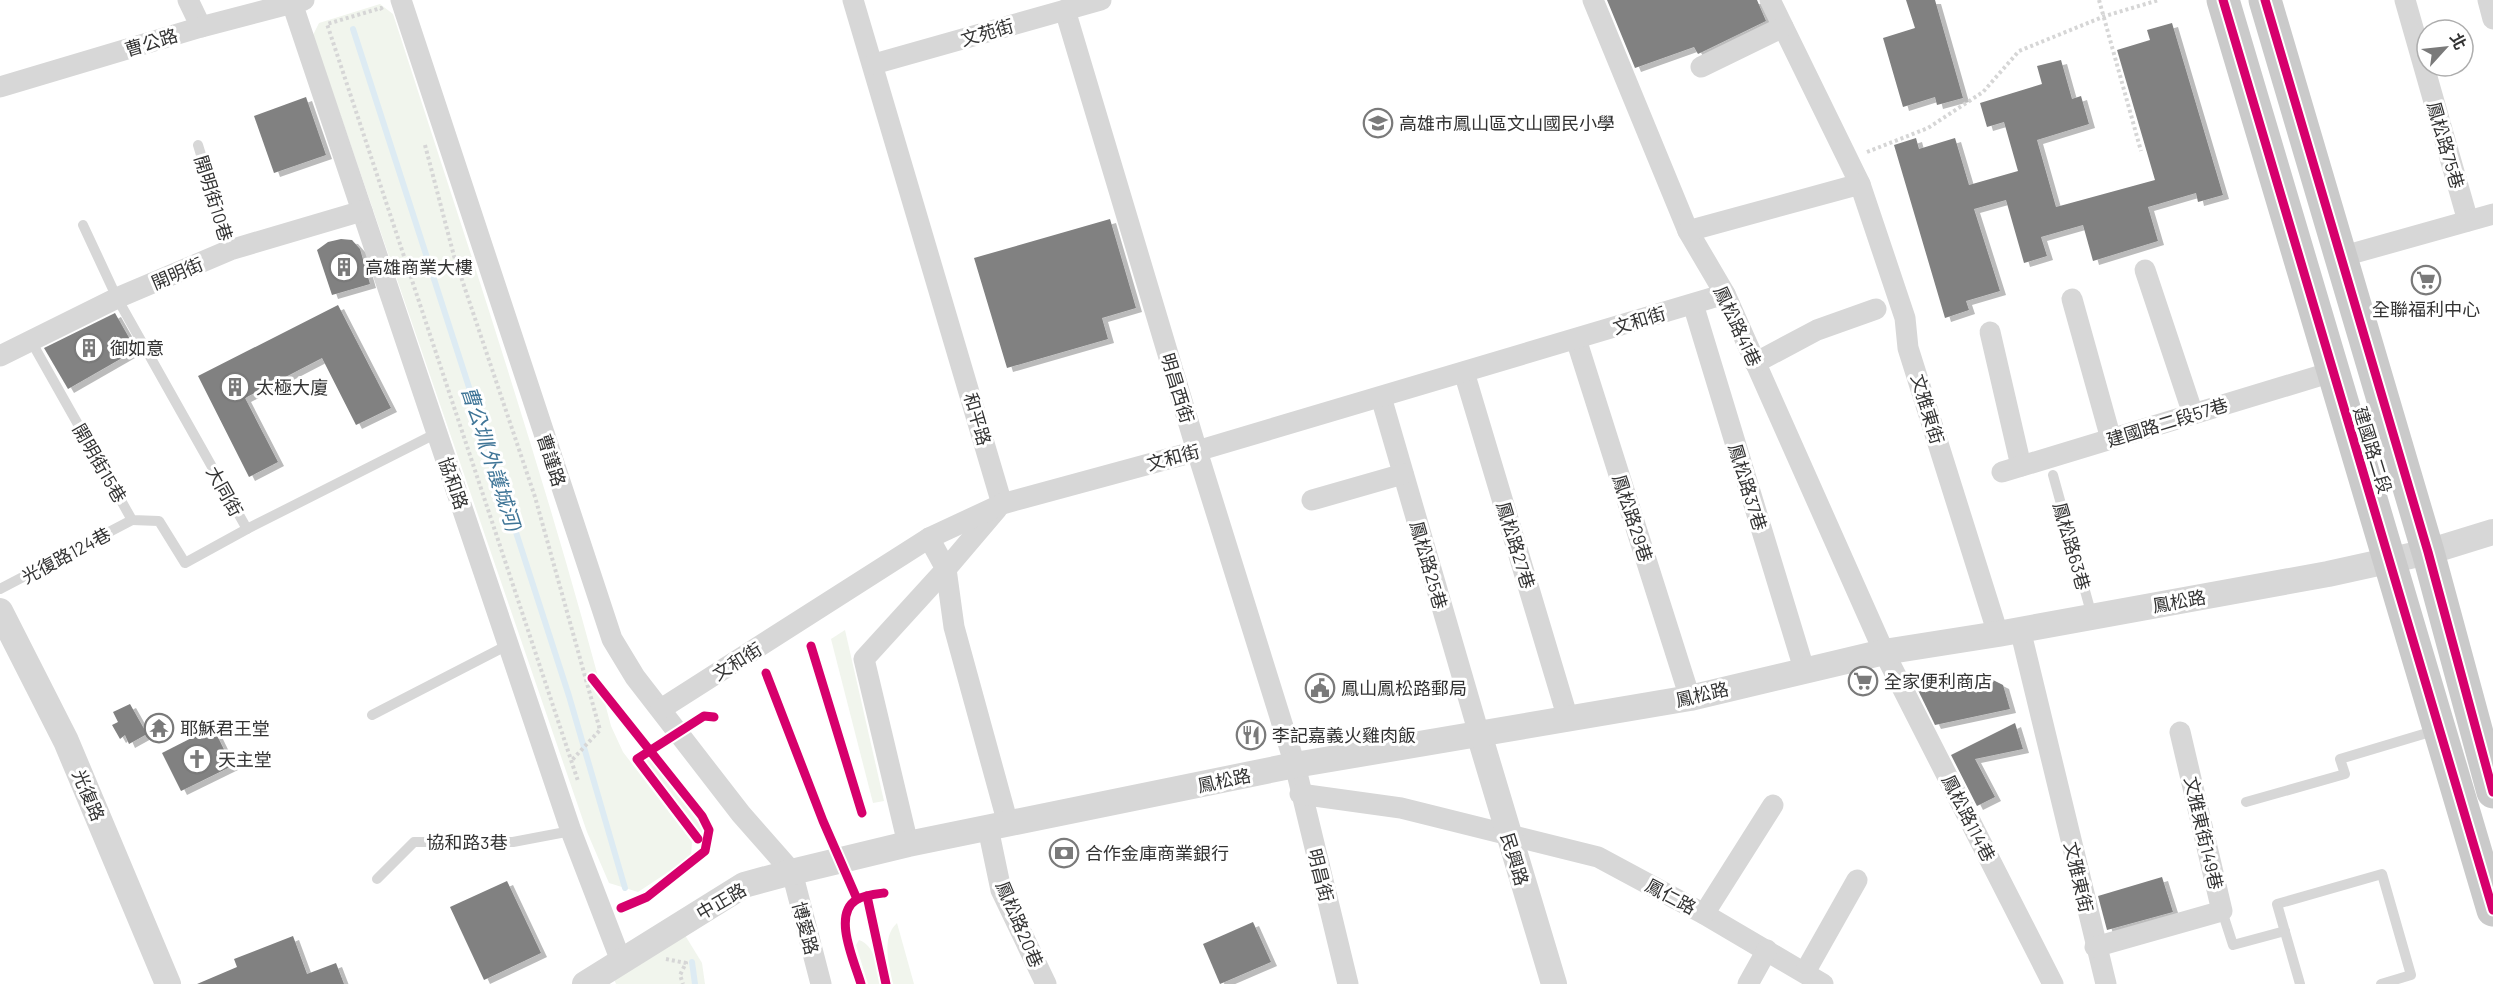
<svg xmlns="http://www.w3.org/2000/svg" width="2493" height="984" viewBox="0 0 2493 984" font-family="Barlow,'Noto Sans TC',sans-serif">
<defs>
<filter id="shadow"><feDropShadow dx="6" dy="4" stdDeviation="0" flood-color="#0004"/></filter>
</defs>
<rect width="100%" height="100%" fill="#fff"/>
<!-- green -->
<g fill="#f1f5ed">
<path d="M 380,4 L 393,14 C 469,250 549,486 611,726 L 623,752 L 692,842 L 691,857 L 638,892 L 609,883 L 587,832 L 313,35 L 319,23 Z"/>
<path d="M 845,630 L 884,801 L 873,803 L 831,639 Z"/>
<path d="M 649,757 L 704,830 L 700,834 L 644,761 Z"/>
<path d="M 897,923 L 914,984 L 893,984 C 889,964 881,938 897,923 Z"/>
<path d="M 680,927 L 702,963 L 705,984 L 616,984 L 612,974 Z"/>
<path d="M 859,940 C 876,946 877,969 880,984 L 868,984 L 856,945 Z"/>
</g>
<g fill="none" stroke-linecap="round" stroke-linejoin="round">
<!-- stream -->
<g stroke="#ddebf3" stroke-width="6">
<path d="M 353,29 L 569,696 L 625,888"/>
<path d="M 692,962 L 695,984"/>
</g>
</g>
<!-- building -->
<g fill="#818181" filter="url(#shadow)">
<path d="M 1607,0 L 1757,0 L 1766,21 L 1698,54 L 1694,47 L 1635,68 Z"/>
<path d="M 1906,0 L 1935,0 L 1963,98 L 1937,105 L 1935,97 L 1903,107 L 1883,38 L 1915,28 Z"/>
<path d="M 2172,23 L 2223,195 L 2198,202 L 2196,193 L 2148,207 L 2158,241 L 2093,261 L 2083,225 L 2041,237 L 2047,256 L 2024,263 L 2006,200 L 1974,209 L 2000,291 L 1966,301 L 1969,310 L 1945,318 L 1894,145 L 1916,138 L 1919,149 L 1955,138 L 1969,185 L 2018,171 L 2004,122 L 1987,127 L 1980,103 L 2042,84 L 2037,66 L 2061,60 L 2072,99 L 2081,96 L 2089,124 L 2037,140 L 2056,207 L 2155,180 L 2117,50 L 2150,40 L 2147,30 Z"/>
<path d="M 306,97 L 326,155 L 274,173 L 254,116 Z"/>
<path d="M 1110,219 L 1136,308 L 1102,318 L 1108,339 L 1007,368 L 974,258 Z"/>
<path d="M 341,239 L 352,240 L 360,249 L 370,284 L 332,295 L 317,250 L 328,242 Z"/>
<path d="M 338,305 L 391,408 L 356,425 L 322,358 L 245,398 L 278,462 L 249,477 L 198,376 Z"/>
<path d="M 115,313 L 136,350 L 68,389 L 44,348 Z"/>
<path d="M 1989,678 L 2003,685 L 2010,709 L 1935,725 L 1917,688 Z"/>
<path d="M 130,704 L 147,734 L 129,744 L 125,735 L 120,739 L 112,725 L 118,722 L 113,712 Z"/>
<path d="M 2015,723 L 2023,749 L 1975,759 L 1995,797 L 1977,806 L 1951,755 Z"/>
<path d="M 213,727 L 232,766 L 181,791 L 162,753 Z"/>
<path d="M 2162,877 L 2173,912 L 2107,930 L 2098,896 Z"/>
<path d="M 507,881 L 541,953 L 484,980 L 450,907 Z"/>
<path d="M 1253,922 L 1271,962 L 1220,984 L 1203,944 Z"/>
<path d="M 293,936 L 307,974 L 336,963 L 344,984 L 197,984 L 237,967 L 234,959 Z"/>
</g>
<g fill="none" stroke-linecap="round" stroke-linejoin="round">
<!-- path -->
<g stroke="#d6d6d6" stroke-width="4" stroke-dasharray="3 3" stroke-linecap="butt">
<path d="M 2099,0 L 2141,151"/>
<path d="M 382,10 L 381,8 L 327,24 L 578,781"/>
<path d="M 425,145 L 454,256 L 535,497 L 600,730 L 572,760"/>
<path d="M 1867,152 L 1928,128 L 1983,92 L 2019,51 L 2105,16 L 2159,0"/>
<path d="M 666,959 L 686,963 L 680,975 L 683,984"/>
</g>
<!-- service -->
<g stroke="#d7d7d7" stroke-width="10">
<path d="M 198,145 L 230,250"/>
<path d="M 83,225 L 117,298 L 247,529 L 437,433"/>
<path d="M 31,341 L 132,520 L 159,521 L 185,563 L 247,529"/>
<path d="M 2053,475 L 2092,616"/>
<path d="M 0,589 L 132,520"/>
<path d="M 372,715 L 508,645"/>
<path d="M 2246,802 L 2345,774 L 2340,759 L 2437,730"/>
<path d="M 377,879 L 414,842 L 513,842 L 571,831"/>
<path d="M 2222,911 L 2233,945 L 2285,931"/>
<path d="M 2300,984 L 2277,904 L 2382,874 L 2411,975 L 2381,984"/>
</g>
<!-- minor -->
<g stroke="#d7d7d7" stroke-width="21">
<path d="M 188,0 L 201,27"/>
<path d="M 401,0 L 612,639 L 635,677 L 741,814 L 792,872 L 821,984"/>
<path d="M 853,0 L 1002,504"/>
<path d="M 1593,0 L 1688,231 L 1725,294 L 1884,652 L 2053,984"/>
<path d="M 1770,0 L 1860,184"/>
<path d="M 2405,0 L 2468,221"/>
<path d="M 2488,0 L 2493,19"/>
<path d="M 292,3 L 571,831 L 621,961"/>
<path d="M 1065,10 L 1197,451 L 1295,765 L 1348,984"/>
<path d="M 874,64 L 1101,0"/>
<path d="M 1701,67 L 1783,27"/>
<path d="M 0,87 L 201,27 L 304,0"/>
<path d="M 1688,231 L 1860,184 L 1905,318 L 1908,348 L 1998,634"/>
<path d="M 2340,257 L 2493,214"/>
<path d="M 2145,270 L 2193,414"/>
<path d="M 2072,299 L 2111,439"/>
<path d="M 1693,304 L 1804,669"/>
<path d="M 1990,332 L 2021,466"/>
<path d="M 1576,339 L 1690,698"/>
<path d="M 0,356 L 117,298 L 230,250 L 362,211"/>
<path d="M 1755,363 L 1817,330 L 1876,309"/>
<path d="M 1464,372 L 1568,719"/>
<path d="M 1381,397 L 1479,734"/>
<path d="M 2002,472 L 2332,372"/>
<path d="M 1312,500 L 1403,474"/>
<path d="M 997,509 L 946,569 L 954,627 L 1008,824"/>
<path d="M 2020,629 L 2106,984"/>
<path d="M 661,709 L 929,538 L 1002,504 L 1197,451 L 1725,294"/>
<path d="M 1300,794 L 1401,808 L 1598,857 L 1704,914 L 1823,984"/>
<path d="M 988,828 L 1001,890 L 1046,984"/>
<path d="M 908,844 L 864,659 L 946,569 L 929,538"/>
<path d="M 1704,914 L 1773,805"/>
<path d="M 2095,947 L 2222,911 L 2180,732"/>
<path d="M 1805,972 L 1857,880"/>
<path d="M 1748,984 L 1767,950"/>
</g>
<!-- tertiary -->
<g stroke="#d7d7d7" stroke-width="26">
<path d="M 0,611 L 66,741 L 168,984"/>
<path d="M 1479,734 L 1554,984"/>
<path d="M 585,984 L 744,885 L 792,872 L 908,844 L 1295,765 L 1690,698 L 1884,652 L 1998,634 L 2328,574 L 2428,552 L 2493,532"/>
</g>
<!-- primary -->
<g stroke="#cacaca" stroke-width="33">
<path d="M 2223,0 L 2493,910"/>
<path d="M 2265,0 L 2428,552 L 2493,792"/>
</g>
<!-- cycleway casing -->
<g stroke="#fff" stroke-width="13">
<g id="cycleway">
<path d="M 2223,0 L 2493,910"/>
<path d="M 2265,0 L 2428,552 L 2493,792"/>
<path d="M 811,646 L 862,813"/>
<path d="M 766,673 L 823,821 L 857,899"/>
<path d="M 592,678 L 702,816 L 709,830 L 705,851 L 647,897 L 621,908"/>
<path d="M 698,839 L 637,759 L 704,716 L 714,717"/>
<path d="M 867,896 L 886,984"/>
<path d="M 861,984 C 855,963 832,915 856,900 C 864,895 875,894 884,893"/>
</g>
</g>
<!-- cycleway -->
<use href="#cycleway" stroke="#d6006c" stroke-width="9"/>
</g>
<!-- icons -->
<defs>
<g id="school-ring" transform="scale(1.5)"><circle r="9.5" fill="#fff" stroke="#7a7a7a" stroke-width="1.5"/><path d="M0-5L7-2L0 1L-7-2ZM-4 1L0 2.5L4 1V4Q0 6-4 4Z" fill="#7a7a7a"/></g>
<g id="building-ring" transform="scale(1.5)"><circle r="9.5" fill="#fff" stroke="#7a7a7a" stroke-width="1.5"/><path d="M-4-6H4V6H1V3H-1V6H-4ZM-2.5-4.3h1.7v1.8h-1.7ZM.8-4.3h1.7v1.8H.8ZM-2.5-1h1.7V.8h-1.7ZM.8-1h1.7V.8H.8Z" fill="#7a7a7a"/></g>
<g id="supermarket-ring" transform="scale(1.5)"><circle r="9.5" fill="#fff" stroke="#7a7a7a" stroke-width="1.5"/><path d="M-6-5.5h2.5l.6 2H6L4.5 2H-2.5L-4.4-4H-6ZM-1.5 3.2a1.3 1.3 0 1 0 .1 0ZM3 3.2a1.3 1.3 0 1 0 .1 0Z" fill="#7a7a7a"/></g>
<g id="civic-ring" transform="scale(1.5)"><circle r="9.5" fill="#fff" stroke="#7a7a7a" stroke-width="1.5"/><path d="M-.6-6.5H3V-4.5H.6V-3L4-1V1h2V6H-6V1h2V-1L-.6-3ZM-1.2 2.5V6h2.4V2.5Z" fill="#7a7a7a"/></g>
<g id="temple-ring" transform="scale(1.5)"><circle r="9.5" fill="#fff" stroke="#7a7a7a" stroke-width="1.5"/><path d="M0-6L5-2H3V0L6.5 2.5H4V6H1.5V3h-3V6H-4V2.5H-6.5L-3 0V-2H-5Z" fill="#7a7a7a"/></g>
<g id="restaurant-ring" transform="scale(1.5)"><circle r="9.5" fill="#fff" stroke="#7a7a7a" stroke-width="1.5"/><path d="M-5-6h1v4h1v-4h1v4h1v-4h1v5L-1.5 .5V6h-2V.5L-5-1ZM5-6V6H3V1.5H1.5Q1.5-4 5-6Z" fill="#7a7a7a"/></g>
<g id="church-ring" transform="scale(1.5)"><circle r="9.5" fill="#fff" stroke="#7a7a7a" stroke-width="1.5"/><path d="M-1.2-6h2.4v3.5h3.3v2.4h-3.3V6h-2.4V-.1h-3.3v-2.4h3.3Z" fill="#7a7a7a"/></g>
<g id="bank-ring" transform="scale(1.5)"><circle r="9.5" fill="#fff" stroke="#7a7a7a" stroke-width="1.5"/><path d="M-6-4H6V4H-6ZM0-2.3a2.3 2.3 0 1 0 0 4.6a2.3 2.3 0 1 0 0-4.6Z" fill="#7a7a7a"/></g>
</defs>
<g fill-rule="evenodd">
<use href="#school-ring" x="1378" y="123"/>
<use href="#building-ring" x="344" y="267"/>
<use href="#supermarket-ring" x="2426" y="280"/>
<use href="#building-ring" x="89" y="348"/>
<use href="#building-ring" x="235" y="387"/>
<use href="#supermarket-ring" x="1863" y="681"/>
<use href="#civic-ring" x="1320" y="688"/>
<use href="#temple-ring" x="159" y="728"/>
<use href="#restaurant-ring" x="1251" y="735"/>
<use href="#church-ring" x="197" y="759"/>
<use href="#bank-ring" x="1064" y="853"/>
</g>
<g text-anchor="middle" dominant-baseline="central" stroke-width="6" stroke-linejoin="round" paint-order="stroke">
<!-- street labels -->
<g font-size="18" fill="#333" stroke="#fff">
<text transform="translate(987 32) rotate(-16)">文苑街</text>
<text transform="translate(151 42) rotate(-17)">曹公路</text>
<text transform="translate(2446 145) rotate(74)">鳳松路75巷</text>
<text transform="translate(214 198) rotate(73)">開明街10巷</text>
<text transform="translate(177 273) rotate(-23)">開明街</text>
<text transform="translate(1639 320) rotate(-17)">文和街</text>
<text transform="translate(1738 326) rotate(65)">鳳松路41巷</text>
<text transform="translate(1178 388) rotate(73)">明昌西街</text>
<text transform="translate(1928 409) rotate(73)">文雅東街</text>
<text transform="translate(978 419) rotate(74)">和平路</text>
<text transform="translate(2167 422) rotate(-17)">建國路二段57巷</text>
<text transform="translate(2373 450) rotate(73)">建國路二段</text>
<text transform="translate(1173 457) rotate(-15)">文和街</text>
<text transform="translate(552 460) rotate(72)">曹謹路</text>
<text transform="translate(100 463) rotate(60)">開明街15巷</text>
<text transform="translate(454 483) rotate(71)">協和路</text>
<text transform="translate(1748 487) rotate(73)">鳳松路37巷</text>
<text transform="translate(225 491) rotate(61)">大同街</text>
<text transform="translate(1633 518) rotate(72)">鳳松路29巷</text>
<text transform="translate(1516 545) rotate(73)">鳳松路27巷</text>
<text transform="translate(2072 546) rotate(74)">鳳松路63巷</text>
<text transform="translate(66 555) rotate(-28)">光復路124巷</text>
<text transform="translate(1429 565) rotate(74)">鳳松路25巷</text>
<text transform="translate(2179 601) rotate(-10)">鳳松路</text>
<text transform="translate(737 661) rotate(-32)">文和街</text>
<text transform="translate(1702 694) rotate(-13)">鳳松路</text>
<text transform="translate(1224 780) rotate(-12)">鳳松路</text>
<text transform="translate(89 795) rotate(67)">光復路</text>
<text transform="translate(1969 818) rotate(63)">鳳松路114巷</text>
<text transform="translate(2204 833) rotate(77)">文雅東街149巷</text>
<text x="467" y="842">協和路3巷</text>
<text transform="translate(1515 859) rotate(73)">民興路</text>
<text transform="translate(1321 875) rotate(76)">明昌街</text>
<text transform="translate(2079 877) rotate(77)">文雅東街</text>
<text transform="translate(1671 896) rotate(28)">鳳仁路</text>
<text transform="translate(721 901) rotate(-30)">中正路</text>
<text transform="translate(1020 924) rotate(67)">鳳松路20巷</text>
<text transform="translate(806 928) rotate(75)">博愛路</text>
</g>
<!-- poi labels -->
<g font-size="18" fill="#333" stroke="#fff" text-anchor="start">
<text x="1399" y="123">高雄市鳳山區文山國民小學</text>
<text x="365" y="267">高雄商業大樓</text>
<text x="2426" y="309" text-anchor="middle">全聯福利中心</text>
<text x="110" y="348">御如意</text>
<text x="256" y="387">太極大廈</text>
<text x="1884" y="681">全家便利商店</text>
<text x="1341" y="688">鳳山鳳松路郵局</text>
<text x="180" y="728">耶穌君王堂</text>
<text x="1272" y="735">李記嘉義火雞肉飯</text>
<text x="218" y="759">天主堂</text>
<text x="1085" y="853">合作金庫商業銀行</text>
</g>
<!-- water labels -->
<g font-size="20" font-style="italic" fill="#3f7597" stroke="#fff">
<text transform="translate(492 458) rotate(72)">曹公圳(外護城河)</text>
</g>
</g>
<!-- north arrow -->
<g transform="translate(2445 48) rotate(63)"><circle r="28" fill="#ffffff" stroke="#adadad" stroke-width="1.5"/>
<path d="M0-4.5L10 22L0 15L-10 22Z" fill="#7a7a7a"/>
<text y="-9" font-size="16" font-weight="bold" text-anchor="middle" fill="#333333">北</text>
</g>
</svg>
